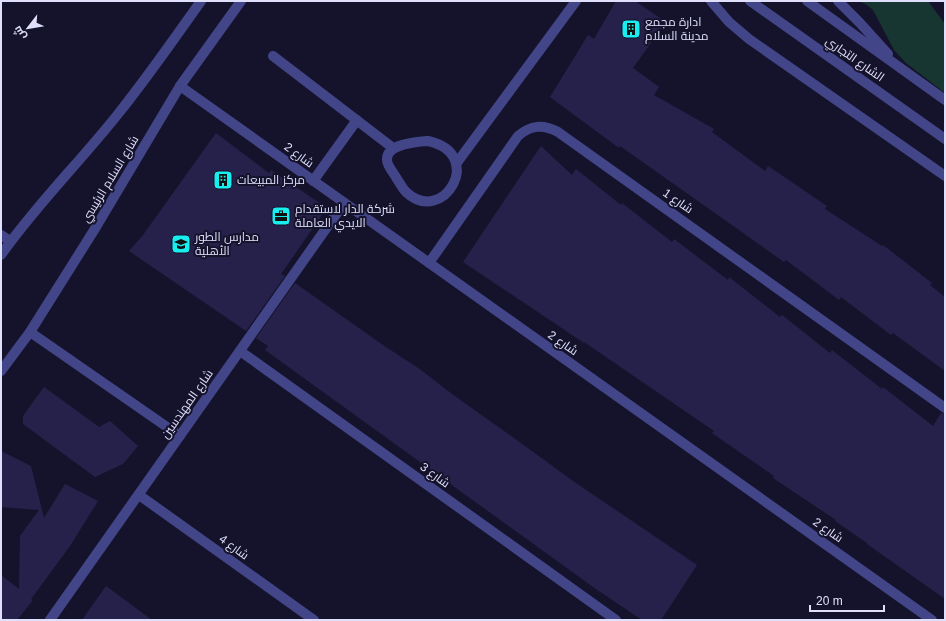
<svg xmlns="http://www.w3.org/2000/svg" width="946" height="621" viewBox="0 0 946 621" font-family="Arial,Cairo,sans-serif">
<rect width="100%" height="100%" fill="#15132b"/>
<!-- green -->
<path fill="#173531" d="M 859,1 L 928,1 L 945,24 L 945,93 L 906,63 L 894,50 L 873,10 L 867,5 Z"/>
<!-- building -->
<g fill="#26214b">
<path d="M 616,1 L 635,1 L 666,22 L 633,68 L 659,87 L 654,95 L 714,129 L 712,132 L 765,171 L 768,166 L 827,206 L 825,209 L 882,246 L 883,245 L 932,283 L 930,285 L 945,297 L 945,371 L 893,333 L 891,335 L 841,297 L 839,300 L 786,260 L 784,262 L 620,146 L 619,148 L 550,97 L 588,35 L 594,39 Z"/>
<path d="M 216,133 L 269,173 L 271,170 L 327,208 L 281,274 L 285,276 L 246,331 L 129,251 L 143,235 Z"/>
<path d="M 541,146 L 572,175 L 576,169 L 621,205 L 622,203 L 672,242 L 674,239 L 728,280 L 729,277 L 780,317 L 782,315 L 830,353 L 832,350 L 882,389 L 883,387 L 933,426 L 941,413 L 945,414 L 945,599 L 867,544 L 867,543 L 835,521 L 836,520 L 773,478 L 774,476 L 712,433 L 714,431 L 584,342 L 584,343 L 463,262 Z"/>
<path d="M 295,283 L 383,345 L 421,370 L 452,394 L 514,438 L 573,481 L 697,565 L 661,620 L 642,620 L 593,587 L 265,350 L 268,346 L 256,338 Z"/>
<path d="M 44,387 L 99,427 L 110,421 L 138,446 L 123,464 L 95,477 L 23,424 L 23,416 Z"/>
<path d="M 1,451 L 31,466 L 44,518 L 65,484 L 98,501 L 70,546 L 31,599 L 33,600 L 17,620 L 1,620 L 1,575 L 19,589 L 20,536 L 39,510 L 1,507 Z"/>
<path d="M 106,586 L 152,620 L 82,620 Z"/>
</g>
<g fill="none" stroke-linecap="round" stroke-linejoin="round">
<!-- minor -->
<g stroke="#424587" stroke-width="10">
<path d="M 711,1 L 729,22 L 749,39 L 945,176"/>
<path d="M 750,1 L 945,139"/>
<path d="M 807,1 L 945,100"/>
<path d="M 838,1 L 860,23 L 888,54"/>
<path d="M 273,56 L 393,148"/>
<path d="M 180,86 L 932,620"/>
<path d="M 428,141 C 487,154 443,227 406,192 C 402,188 400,183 397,179 C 394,173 387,166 387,160 C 386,144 416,142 428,141 Z"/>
<path d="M 456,164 L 576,1"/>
<path d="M 313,181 L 357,120"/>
<path d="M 1,235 L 10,241"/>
<path d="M 1,255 C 36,205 80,162 118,114 C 147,78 174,39 201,1"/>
<path d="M 429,263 L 518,136 C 531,125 543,124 558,132 L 945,408"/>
<path d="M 30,332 L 180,436"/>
<path d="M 240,351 L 616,620"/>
<path d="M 1,371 L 30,332 L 96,227 L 180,86 L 241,1"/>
<path d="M 139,495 L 314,620"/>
<path d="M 50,620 L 344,203"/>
</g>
</g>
<!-- icons -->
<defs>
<g id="building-square" transform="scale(1)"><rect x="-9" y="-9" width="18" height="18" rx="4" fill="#18edf0" stroke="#15132b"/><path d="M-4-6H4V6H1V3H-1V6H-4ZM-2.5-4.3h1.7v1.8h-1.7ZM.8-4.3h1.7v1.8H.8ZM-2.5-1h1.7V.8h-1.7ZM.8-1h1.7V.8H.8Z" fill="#111"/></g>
<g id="office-square" transform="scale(1)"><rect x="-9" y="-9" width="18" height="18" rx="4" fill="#18edf0" stroke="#15132b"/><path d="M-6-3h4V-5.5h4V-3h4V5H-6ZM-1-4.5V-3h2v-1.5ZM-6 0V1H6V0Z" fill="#111"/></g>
<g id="school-square" transform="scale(1)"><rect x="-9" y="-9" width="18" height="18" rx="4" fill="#18edf0" stroke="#15132b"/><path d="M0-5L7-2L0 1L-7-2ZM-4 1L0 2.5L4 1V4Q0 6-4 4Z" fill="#111"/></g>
</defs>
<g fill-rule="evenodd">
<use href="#building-square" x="631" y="29"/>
<use href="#building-square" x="223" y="180"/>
<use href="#office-square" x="281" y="216"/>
<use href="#school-square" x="181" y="244"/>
</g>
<g text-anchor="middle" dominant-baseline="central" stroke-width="4" stroke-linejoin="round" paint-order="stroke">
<!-- poi labels -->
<g font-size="12" fill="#e0e0fd" stroke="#15132b" text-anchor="start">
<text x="645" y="22">ادارة مجمع<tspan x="645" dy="14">مدينة السلام</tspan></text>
<text x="237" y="180">مركز المبيعات</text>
<text x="295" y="209">شركة الدار لاستقدام<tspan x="295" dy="14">الايدي العاملة</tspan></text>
<text x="195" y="237">مدارس الطور<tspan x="195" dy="14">الأهلية</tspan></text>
</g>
<!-- street labels -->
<g font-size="12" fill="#e0e0fd" stroke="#15132b">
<text transform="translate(855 59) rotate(35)">الشارع التجاري</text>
<text transform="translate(299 155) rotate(36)">شارع 2</text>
<text transform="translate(110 179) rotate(-59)">شارع السلام الرئيسي</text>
<text transform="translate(678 201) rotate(35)">شارع 1</text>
<text transform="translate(563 343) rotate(35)">شارع 2</text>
<text transform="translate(187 404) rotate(-55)">شارع المهندسين</text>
<text transform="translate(435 475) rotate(36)">شارع 3</text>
<text transform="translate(828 530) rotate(35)">شارع 2</text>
<text transform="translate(234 547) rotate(36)">شارع 4</text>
</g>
</g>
<!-- border -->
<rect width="946" height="621" fill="none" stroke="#e0e0fd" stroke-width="4"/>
<!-- north arrow -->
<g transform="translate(28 28) rotate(239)" stroke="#15132b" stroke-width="3" paint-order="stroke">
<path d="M0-3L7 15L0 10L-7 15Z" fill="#e0e0fd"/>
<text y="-6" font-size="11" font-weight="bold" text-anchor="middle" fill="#e0e0fd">ش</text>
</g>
<!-- scale -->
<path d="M810 605v6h74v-6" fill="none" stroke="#e0e0fd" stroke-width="2"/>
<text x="816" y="605" font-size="12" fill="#e0e0fd" stroke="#15132b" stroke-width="3" paint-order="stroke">20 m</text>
</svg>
